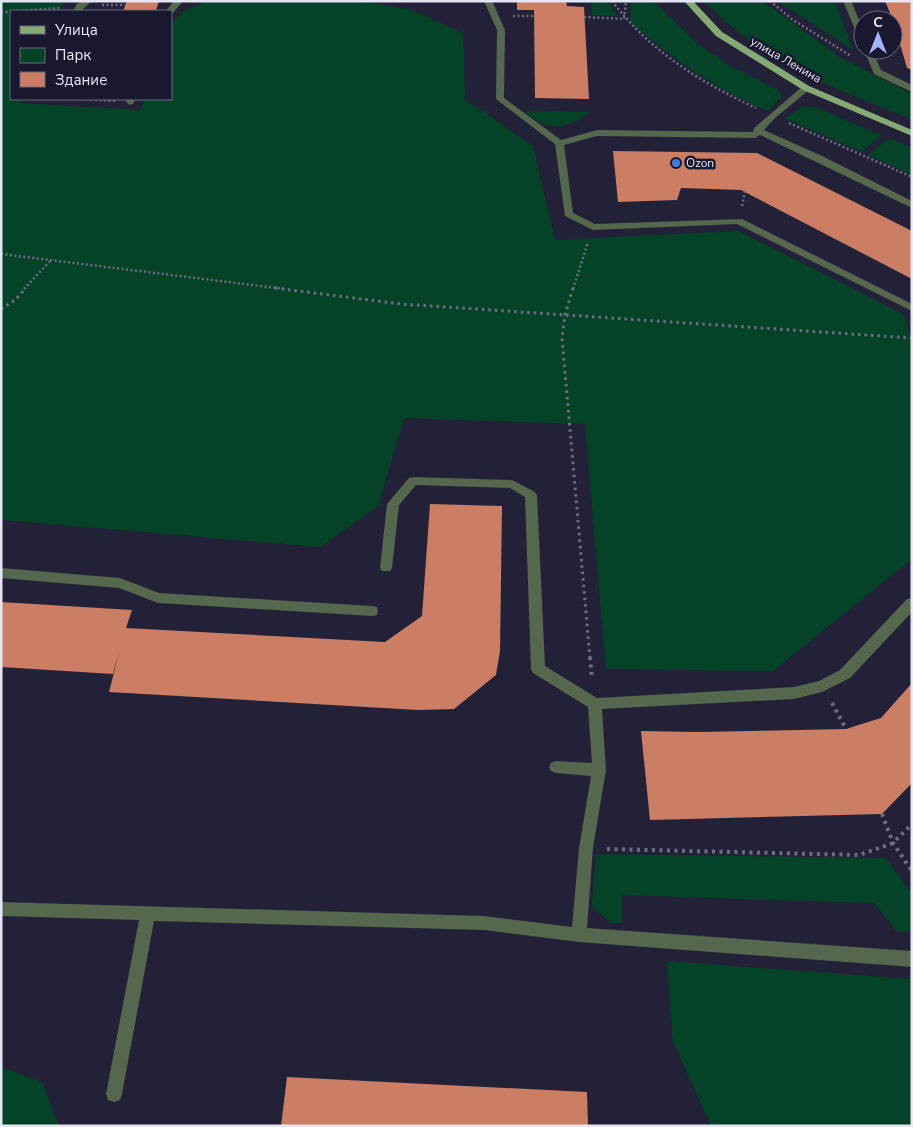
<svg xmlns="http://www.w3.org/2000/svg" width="913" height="1127" viewBox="0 0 913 1127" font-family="'Nunito Sans',sans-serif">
<rect width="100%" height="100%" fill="#222138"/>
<!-- green -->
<g fill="#044327">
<path d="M 1,1 L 63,1 L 59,11 L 11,11 L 11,99 L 21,99 L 19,103 L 141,110 L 145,99 L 171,99 L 171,22 L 184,11 L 206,1 L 360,1 L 409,9 L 463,33 L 465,99 L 533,146 L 555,240 L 739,231 L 903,314 L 912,342 L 912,559 L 773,671 L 606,669 L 585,424 L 404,418 L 378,506 L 321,547 L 1,520 Z"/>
<path d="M 591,1 L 607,1 L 617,16 L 592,15 Z"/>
<path d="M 631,1 L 653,1 L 698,44 L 729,65 L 778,90 L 782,96 L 768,111 C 716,90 673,59 630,22 Z"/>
<path d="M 704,1 L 762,1 L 840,57 L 912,94 L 912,119 C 838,91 760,60 704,1 Z"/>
<path d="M 777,1 L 835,1 L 853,50 Z"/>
<path d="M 804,106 L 815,107 L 881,135 L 862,152 L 784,118 Z"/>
<path d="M 526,112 L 526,111 L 590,112 C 568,130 546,132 526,112 Z"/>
<path d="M 889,138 L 912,148 L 912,175 L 868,155 Z"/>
<path d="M 596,854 L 886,858 L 912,893 L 912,932 L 897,932 L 874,903 L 622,895 L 622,923 L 610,923 L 592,906 Z"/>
<path d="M 667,961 L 912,979 L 912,1126 L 711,1126 L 673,1041 Z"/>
<path d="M 1,1067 L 42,1082 L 59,1126 L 1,1126 Z"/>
</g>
<!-- building -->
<g fill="#cb7e64">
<path d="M 127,1 L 159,1 L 156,11 L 123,11 Z"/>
<path d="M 517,1 L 566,1 L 567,6 L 584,7 L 589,99 L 535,98 L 534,10 L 517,10 Z"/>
<path d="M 885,1 L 912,1 L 912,70 L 907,68 L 893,20 Z"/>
<path d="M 613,151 L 757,153 L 912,231 L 912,279 L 741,190 L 681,188 L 677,200 L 618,202 Z"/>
<path d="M 430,504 L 502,506 L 500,651 L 496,675 L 454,709 L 418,710 L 109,692 L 120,649 L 113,674 L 1,667 L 1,602 L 132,610 L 126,628 L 385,642 L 422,616 Z"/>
<path d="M 912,683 L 912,783 L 882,814 L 650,820 L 641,731 L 698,732 L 846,729 L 881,718 Z"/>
<path d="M 287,1077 L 587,1092 L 588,1126 L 281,1126 Z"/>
</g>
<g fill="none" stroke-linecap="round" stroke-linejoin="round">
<!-- path-far2 -->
<g stroke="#6e6e82" stroke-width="2.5" stroke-dasharray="2 2.5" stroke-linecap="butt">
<path d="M 612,1 C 650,51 700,82 756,108"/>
<path d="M 770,1 L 793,20 L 851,56"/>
<path d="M 102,5 L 125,5"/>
<path d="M 17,11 L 61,8"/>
<path d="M 1,12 L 11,12"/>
<path d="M 513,16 L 534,16"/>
<path d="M 584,17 L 624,19 L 626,1"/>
<path d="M 86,99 L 115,101"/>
<path d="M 789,123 L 912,177"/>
<path d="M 742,206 L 745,191"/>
<path d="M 1,254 L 285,289"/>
<path d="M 24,289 L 50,261"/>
<path d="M 573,289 L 588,242"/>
</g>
<!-- path-far1 -->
<g stroke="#6e6e82" stroke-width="3" stroke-dasharray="2.5 4" stroke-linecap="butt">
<path d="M 275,288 L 401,304 L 912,338"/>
<path d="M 573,288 L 565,315 L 562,338 L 590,658"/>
<path d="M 1,309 L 15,300 L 26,288"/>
</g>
<!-- path -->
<g stroke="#6e6e82" stroke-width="4" stroke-dasharray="3 4.5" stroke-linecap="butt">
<path d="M 590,657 L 592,678"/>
<path d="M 832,703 L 846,729"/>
<path d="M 882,814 L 893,843 L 912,871"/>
<path d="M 607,849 L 859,855 L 893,843 L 912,824"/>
</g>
<!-- minor -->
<g fill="#55674d" fill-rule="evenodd">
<path d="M 82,1 L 92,1 L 81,11 L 73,11 L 77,4 Z"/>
<path d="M 174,1 L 183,1 L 173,13 L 166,11 Z"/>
<path d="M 484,1 L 492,1 L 505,30 L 504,98 L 561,140 L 597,130 L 753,132 L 754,128 L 803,86 L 809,86 L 809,90 L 775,118 L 764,130 L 822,156 L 912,201 L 912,208 L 760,135 L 755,138 L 597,136 L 564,145 L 573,213 L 595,224 L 742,219 L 912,304 L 912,311 L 737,224 L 593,230 L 565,216 L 555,144 L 496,99 L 497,30 Z"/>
<path d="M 843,1 L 851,1 L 863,29 L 863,42 L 859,39 Z"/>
<path d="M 864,50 L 872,50 L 881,70 L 912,85 L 912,92 L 874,74 Z"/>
<path d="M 127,99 L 135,99 L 133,104 L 130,105 L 126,102 Z"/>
<path d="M 413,477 L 512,480 L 535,492 L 537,495 L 545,666 L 597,698 L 794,687 L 819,681 L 840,670 L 907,599 L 912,598 L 912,612 L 850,678 L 822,692 L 794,699 L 602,709 L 606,770 L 593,848 L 587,928 L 912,951 L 912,967 L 579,942 L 484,930 L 154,921 L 122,1094 L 120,1100 L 114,1102 L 108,1100 L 106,1094 L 139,920 L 1,916 L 1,902 L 484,916 L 572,927 L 579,848 L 591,776 L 556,773 L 551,771 L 549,767 L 551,763 L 556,761 L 592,763 L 588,707 L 533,673 L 531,669 L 525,497 L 510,488 L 416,485 L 399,505 L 392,568 L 390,571 L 382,571 L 380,568 L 387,504 L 409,478 Z"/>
<path d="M 1,568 L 120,578 L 159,593 L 372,606 L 377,607 L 378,611 L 377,615 L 372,616 L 158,603 L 119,588 L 1,578 Z"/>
</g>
<!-- major -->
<path fill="#86aa73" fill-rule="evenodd" d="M 684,1 L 693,1 L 722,32 L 809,86 L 912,130 L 912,136 L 803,90 L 716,36 Z"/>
</g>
<!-- markers -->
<circle fill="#3f7fe0" stroke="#19182e" stroke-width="2" cx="676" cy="163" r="5"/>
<g text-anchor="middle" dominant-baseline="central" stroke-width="5" stroke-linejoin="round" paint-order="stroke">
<!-- far-street labels -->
<g font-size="12" fill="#e5e6f5" stroke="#19182e">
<text transform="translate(786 60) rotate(30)">улица Ленина</text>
</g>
<!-- far-poi labels -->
<g font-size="12" fill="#e5e6f5" stroke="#19182e" text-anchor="start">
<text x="686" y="163">Ozon</text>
</g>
</g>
<!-- border -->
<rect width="913" height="1127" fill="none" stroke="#e5e6f5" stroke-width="5"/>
<!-- legend -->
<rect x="10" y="10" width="162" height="90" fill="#19182e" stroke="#6b6a7e"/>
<rect x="20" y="26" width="25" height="8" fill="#86aa73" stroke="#6b6a7e"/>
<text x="55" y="35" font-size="15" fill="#e5e6f5">Улица</text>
<rect x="20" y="48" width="25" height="15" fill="#044327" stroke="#6b6a7e"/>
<text x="55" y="60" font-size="15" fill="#e5e6f5">Парк</text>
<rect x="20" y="72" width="25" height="15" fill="#cb7e64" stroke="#6b6a7e"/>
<text x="55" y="85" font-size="15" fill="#e5e6f5">Здание</text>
<!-- north arrow -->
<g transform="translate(878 35)"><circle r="24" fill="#19182e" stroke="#6b6a7e"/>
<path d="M0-4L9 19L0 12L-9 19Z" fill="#a2b2fd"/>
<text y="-8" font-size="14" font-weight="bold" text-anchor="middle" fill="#e5e6f5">С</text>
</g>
</svg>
